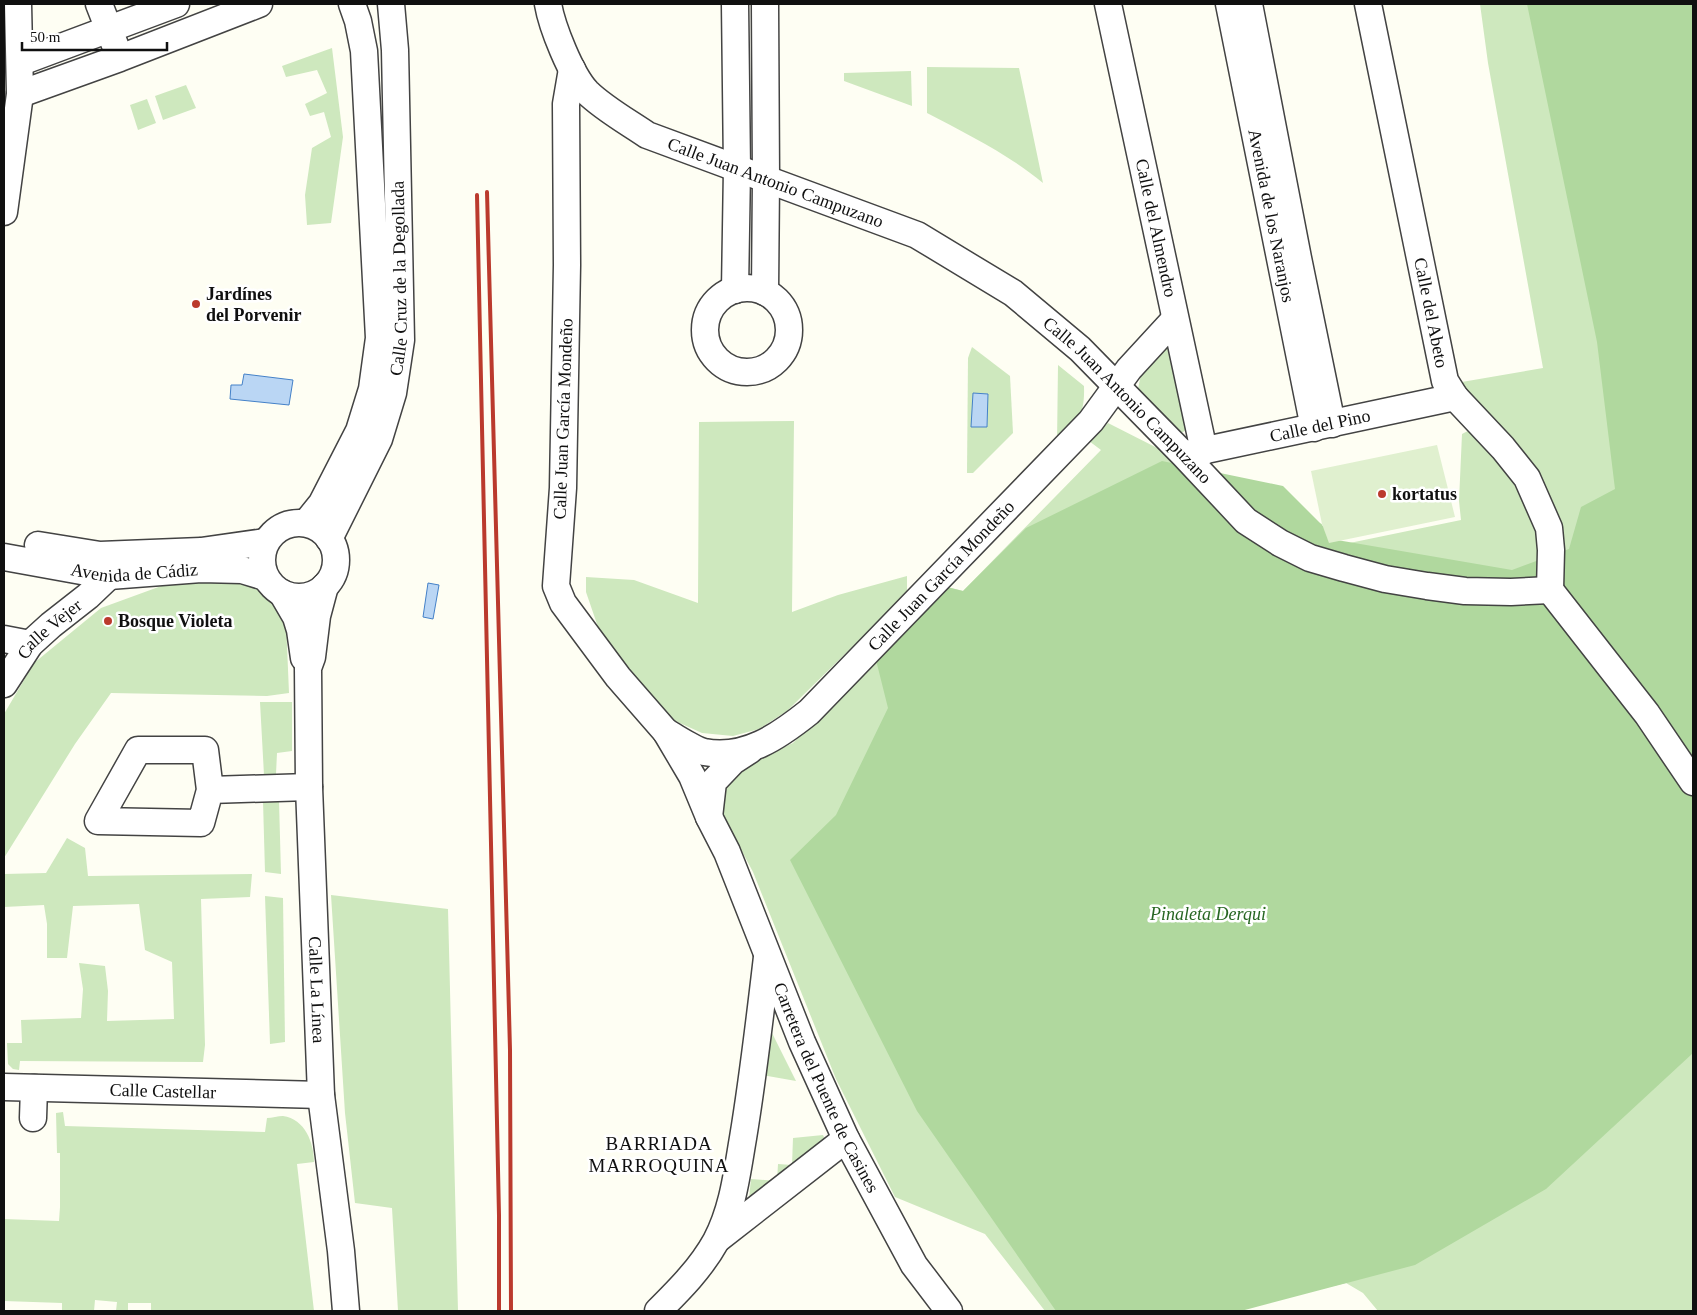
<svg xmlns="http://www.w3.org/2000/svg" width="1697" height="1315" viewBox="0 0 1697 1315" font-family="'Times New Roman',serif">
<rect width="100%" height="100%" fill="#fefef3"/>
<!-- green -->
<g fill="#cee8be">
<path d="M 1480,4 L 1693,4 L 1693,1311 L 1378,1311 L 1363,1293 L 1346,1283 L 1227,1311 L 1045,1311 L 985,1234 L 895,1197 L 836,1079 L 753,872 L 719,808 L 720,777 L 793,743 L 947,587 L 963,591 L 1101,450 L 1089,441 L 1108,423 L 1236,488 L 1322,524 L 1321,539 L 1335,546 L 1461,520 L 1459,501 L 1462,434 L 1487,421 L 1456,383 L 1543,368 L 1488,63 Z"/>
<path d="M 332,48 L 343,137 L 331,223 L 307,225 L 305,195 L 312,148 L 331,137 L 324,112 L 310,116 L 305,104 L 327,93 L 317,70 L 286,77 L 282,66 Z"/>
<path d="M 927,67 L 1019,68 L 1043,183 C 1008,154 967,134 927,113 Z"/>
<path d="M 911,71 L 912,106 L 844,81 L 844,73 Z"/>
<path d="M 186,85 L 196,108 L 163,120 L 155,96 Z"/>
<path d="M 147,99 L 156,123 L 138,130 L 130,105 Z"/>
<path d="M 1168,345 L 1190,427 L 1183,432 L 1173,433 L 1138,389 L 1143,364 Z"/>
<path d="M 972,347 L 1010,376 L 1013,433 L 973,473 L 967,473 L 968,358 Z"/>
<path d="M 1058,365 L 1084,386 C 1085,417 1077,421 1057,443 Z"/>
<path d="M 794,421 L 792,612 L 838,595 L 907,576 L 907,593 L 787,711 L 759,729 L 733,736 L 702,733 L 673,720 L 640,684 L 598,627 L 586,592 L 586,577 L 634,580 L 698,603 L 699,422 Z"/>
<path d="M 233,580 L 264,590 L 286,622 L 289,693 L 267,696 L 111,693 L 75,744 L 4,858 L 4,714 L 34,663 L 101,608 L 164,585 Z"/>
<path d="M 260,702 L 292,702 L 292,751 L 277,753 L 276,774 L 264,775 Z"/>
<path d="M 263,801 L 279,801 L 281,874 L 265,872 Z"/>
<path d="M 67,838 L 85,848 L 88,876 L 252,874 L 250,897 L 201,899 L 205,1045 L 203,1062 L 20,1061 L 19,1070 L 13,1069 L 8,1064 L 7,1043 L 22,1043 L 21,1020 L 81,1018 L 83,989 L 79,963 L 105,966 L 108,991 L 107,1021 L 174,1019 L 172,962 L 145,950 L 139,904 L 73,906 L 67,958 L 47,958 L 47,924 L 44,905 L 4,907 L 4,874 L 46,873 Z"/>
<path d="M 331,895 L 448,909 L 458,1311 L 398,1311 L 392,1208 L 355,1203 L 345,1113 Z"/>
<path d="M 265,896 L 283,898 L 285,1042 L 270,1044 Z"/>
<path d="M 766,1021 L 796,1081 L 762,1075 Z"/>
<path d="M 63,1112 L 65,1126 L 265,1132 L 267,1118 C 272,1118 278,1116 283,1116 C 305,1119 314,1143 314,1162 L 297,1164 L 314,1311 L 151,1311 L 151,1303 L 128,1303 L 128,1311 L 116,1311 L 117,1302 L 95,1300 L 94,1311 L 62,1311 L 62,1303 L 4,1301 L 4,1219 L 59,1221 L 60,1207 L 60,1153 L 57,1153 L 56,1113 Z"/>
<path d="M 823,1135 L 827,1144 L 748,1208 L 751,1179 L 777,1181 L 778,1164 L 792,1165 L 793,1138 Z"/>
</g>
<!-- forest -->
<path fill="#b0d89e" d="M 1527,4 L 1693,4 L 1693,1053 L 1546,1189 L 1415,1265 L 1241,1311 L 1056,1311 L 917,1111 L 790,860 L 836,815 L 888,708 L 876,660 L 947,587 L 963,591 L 1026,528 L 1162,461 L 1283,486 L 1337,540 L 1512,570 L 1569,549 L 1581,507 L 1615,489 L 1597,342 Z"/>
<!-- pitch -->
<path fill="#e0f0cf" d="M 1437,445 L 1455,517 L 1329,543 L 1322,524 L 1311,471 Z"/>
<!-- water -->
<g fill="#bad6f4" stroke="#4481c8">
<path d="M 244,374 L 293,380 L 289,405 L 230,399 L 231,385 L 242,385 Z"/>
<path d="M 973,393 L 988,394 L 987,427 L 971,427 Z"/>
<path d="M 428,583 L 439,585 L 433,619 L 423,617 Z"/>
</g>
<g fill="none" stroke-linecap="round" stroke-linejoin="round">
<!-- minor casing -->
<g stroke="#434343" stroke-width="29">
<g id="minor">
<path d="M 99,4 L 115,45"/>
<path id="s1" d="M 548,4 C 552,27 571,75 587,92 C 603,108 628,122 647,135 L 917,235 L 1013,293 L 1080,349 L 1184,455 L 1246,521 L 1280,543 L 1310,558 L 1344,568 L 1385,579 L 1427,586 L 1465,591 L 1511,592 L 1550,590"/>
<path id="s2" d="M 1108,4 L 1204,451"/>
<path id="s3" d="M 1229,4 L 1314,428"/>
<path d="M 1249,4 L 1298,258 L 1332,424"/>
<path id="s4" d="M 1368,4 L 1445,381 L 1455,397 L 1503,448 L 1527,478 L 1549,528 L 1551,550 L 1550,590"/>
<path d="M 21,62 L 176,4"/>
<path id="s5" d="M 572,69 L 566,104 L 567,265 L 563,488 L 556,586 L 563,603 L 618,677 L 666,732 L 692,776 L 709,817 L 727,852 L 802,1042 L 846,1139 L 914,1265 L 949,1311"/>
<path d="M 20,94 L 120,58 L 259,4"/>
<path d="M 4,212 L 20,94 L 18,4"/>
<circle cx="747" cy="330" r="42"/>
<path d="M 735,290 L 737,169 L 735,4"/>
<path d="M 765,292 L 766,179 L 765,4"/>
<path id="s6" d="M 1187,454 L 1455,397"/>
<circle cx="299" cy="560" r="37"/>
<path d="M 306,523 L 322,503 L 359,431 L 372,389 L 379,338 L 364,51 L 358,21 L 352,4"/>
<path id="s7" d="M 329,539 L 379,439 L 393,393 L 401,340 L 395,50 L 391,4"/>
<path d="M 38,545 L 100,555 L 201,551 L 265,542"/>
<path id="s8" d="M 4,557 L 109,576 L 201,569 L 242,570 L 265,577"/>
<path id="s9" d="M 325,586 L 317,616 L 312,657 L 308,668 L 309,787 L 321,1095 L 341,1251 L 346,1311"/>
<path d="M 1550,590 L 1647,714 L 1693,782"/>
<path d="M 282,593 L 296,617 L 300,630 L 304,658"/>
<path d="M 4,639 L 30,644"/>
<path id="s10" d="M 4,684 L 30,644 L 51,625 L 88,596 L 109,576 L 104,565"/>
<path id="s11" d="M 666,732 C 677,738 693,749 704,752 C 745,760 779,736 809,712 L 1091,421 L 1129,369 L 1175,319"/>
<path d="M 210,790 L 201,823 L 98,821 L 138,750 L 205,750 L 210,790 L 309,787"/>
<path d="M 709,817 L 713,782 L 733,761 L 750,750"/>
<path id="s12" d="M 4,1087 L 321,1095"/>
<path d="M 33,1118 L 34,1088"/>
<path d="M 719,1238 L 846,1139"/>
<path d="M 658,1311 C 680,1289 701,1268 716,1241 C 733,1209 737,1173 743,1138 C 753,1078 760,1017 767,957"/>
</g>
</g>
<!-- minor -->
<use href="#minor" stroke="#fff" stroke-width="26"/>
<!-- rail -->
<g stroke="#bb3a2d" stroke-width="4">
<path d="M 487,192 L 510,1050 L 511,1311"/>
<path d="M 477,195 L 499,1215 L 499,1311"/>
</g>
</g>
<!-- markers -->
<g fill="#bb3a2d" stroke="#fff" stroke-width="2">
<circle cx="196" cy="304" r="5"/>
<circle cx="1382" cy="494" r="5"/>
<circle cx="108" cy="621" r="5"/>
</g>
<g text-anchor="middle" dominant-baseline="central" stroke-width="5" stroke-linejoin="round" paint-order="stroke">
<!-- street labels -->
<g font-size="18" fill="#101010" stroke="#fff">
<text stroke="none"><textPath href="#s1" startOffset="308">Calle Juan Antonio Campuzano</textPath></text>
<text stroke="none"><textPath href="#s3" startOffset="216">Avenida de los Naranjos</textPath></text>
<text stroke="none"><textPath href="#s2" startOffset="229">Calle del Almendro</textPath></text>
<text stroke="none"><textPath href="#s7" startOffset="275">Calle Cruz de la Degollada</textPath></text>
<text stroke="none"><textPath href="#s4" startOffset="315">Calle del Abeto</textPath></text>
<text stroke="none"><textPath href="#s1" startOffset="728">Calle Juan Antonio Campuzano</textPath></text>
<text transform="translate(563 419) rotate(-88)">Calle Juan García Mondeño</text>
<text stroke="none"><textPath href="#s6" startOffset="136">Calle del Pino</textPath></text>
<text stroke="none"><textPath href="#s8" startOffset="132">Avenida de Cádiz</textPath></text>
<text stroke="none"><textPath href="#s11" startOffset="349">Calle Juan García Mondeño</textPath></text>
<text stroke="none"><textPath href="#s10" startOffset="72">Calle Vejer</textPath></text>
<text stroke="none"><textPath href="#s9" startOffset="406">Calle La Línea</textPath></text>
<text stroke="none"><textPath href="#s5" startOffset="1092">Carretera del Puente de Casines</textPath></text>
<text stroke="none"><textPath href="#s12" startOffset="159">Calle Castellar</textPath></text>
</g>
<!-- poi labels -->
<g font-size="18" font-weight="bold" fill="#101010" stroke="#fff" text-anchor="start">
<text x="206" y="294">Jardínes<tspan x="206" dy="21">del Porvenir</tspan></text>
<text x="1392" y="494">kortatus</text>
<text x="118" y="621">Bosque Violeta</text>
</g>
<!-- park labels -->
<g font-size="18" font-style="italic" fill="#276622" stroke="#fff">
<text x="1208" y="914">Pinaleta Derqui</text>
</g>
<!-- neighbourhood labels -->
<g font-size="19" letter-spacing="1" fill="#101010" stroke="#fff">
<text x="659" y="1143">BARRIADA<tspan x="659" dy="22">MARROQUINA</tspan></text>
</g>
</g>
<!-- border -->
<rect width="1697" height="1315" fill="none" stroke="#101010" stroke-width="10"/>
<!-- scale -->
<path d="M22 42v8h145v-8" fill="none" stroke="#101010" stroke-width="2.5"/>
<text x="30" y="42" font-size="15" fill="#101010" stroke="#ffffff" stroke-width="4" paint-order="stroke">50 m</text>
</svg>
